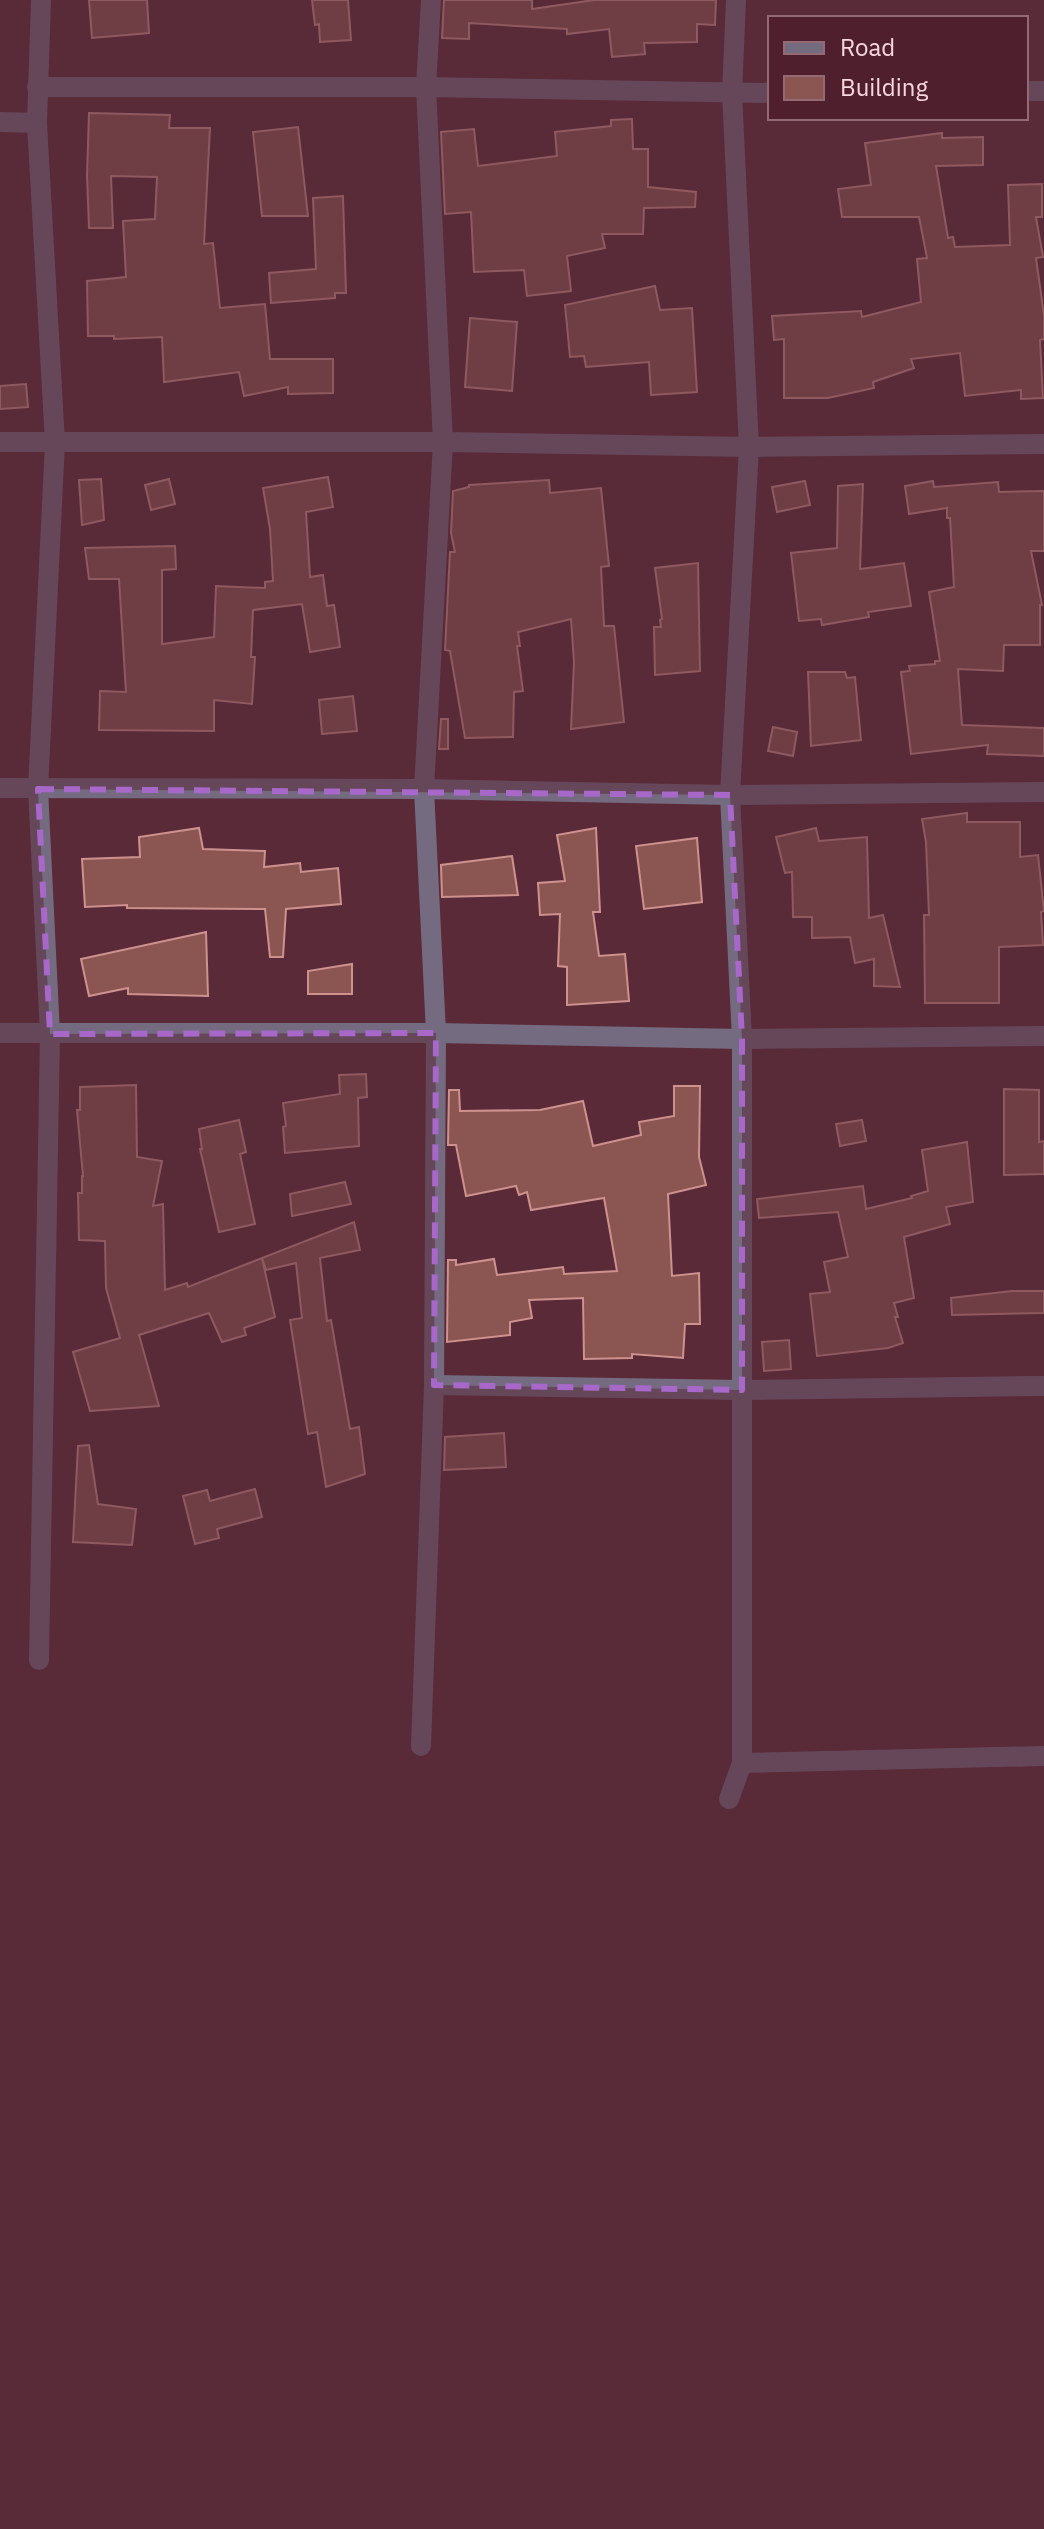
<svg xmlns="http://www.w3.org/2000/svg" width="1044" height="2529" viewBox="0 0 1044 2529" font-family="'IBM Plex Sans',sans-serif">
<rect width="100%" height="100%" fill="#5a2a38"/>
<!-- building -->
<g fill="#8b5552" stroke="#ce928e" stroke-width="2">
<path d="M 89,0 L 147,0 L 149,33 L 92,38 Z"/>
<path d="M 312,0 L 348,0 L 351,40 L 320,42 L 319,24 L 315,25 Z"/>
<path d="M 444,0 L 532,0 L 532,9 L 594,0 L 716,0 L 715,25 L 697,24 L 697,42 L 644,43 L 645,54 L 612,57 L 609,29 L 567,34 L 567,29 L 469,23 L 469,39 L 442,38 Z"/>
<path d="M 89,113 L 170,115 L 169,128 L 210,128 L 204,244 L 213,243 L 220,308 L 265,304 L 270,359 L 333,359 L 333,393 L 288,394 L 288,387 L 244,396 L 239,372 L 164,382 L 162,337 L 114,339 L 114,336 L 88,336 L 87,281 L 126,277 L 123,221 L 155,219 L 157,177 L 111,176 L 113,228 L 89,228 L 87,175 Z"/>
<path d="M 632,119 L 633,149 L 648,149 L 648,187 L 696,192 L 695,207 L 644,208 L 643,234 L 602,234 L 605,248 L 567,256 L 571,291 L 527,296 L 524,270 L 474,272 L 471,212 L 445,214 L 441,132 L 474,129 L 478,166 L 557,156 L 555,132 L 611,126 L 611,120 Z"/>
<path d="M 298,127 L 308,216 L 262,216 L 253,132 Z"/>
<path d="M 942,133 L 942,138 L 983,137 L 983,165 L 936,166 L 948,238 L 953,237 L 955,247 L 1010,245 L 1008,185 L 1042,184 L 1042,217 L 1036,217 L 1043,257 L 1036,258 L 1044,315 L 1044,339 L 1040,340 L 1043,398 L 1021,399 L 1021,390 L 965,396 L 960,353 L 911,359 L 914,368 L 873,382 L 874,388 L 828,398 L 784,398 L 784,339 L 774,340 L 772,316 L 861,311 L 862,317 L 921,302 L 917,259 L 927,258 L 919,217 L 842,217 L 838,189 L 871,185 L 865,143 Z"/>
<path d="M 343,196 L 346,293 L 335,293 L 335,298 L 271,303 L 269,273 L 316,269 L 313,198 Z"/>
<path d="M 655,286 L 660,310 L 692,308 L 697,392 L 651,395 L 649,362 L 586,367 L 584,356 L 570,357 L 565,305 Z"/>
<path d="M 470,318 L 517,322 L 512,391 L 465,387 Z"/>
<path d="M 26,384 L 28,407 L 0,409 L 0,386 Z"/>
<path d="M 328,477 L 333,507 L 306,512 L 310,577 L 323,575 L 327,606 L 334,605 L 340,647 L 310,652 L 302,604 L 253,610 L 251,657 L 255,657 L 252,704 L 214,700 L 214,731 L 99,730 L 100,691 L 126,692 L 119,579 L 89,579 L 85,548 L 175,546 L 176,569 L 162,570 L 162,644 L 214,637 L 216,586 L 265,588 L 265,582 L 273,581 L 270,529 L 263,488 Z"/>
<path d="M 101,479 L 104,520 L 82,525 L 79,480 Z"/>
<path d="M 169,479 L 175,504 L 151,510 L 145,485 Z"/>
<path d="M 549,480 L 550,493 L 601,488 L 609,566 L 601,567 L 604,626 L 614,626 L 624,722 L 571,729 L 574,662 L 571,619 L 518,632 L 520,646 L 517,646 L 523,691 L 514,692 L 513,737 L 465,738 L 450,651 L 445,650 L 450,552 L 455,552 L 451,533 L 453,491 L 469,487 L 469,485 Z"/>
<path d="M 805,481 L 810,505 L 777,512 L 772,487 Z"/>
<path d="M 933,481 L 934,487 L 998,482 L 999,492 L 1044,491 L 1044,551 L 1031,551 L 1042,605 L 1040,605 L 1040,645 L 1004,645 L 1003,671 L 958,669 L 962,725 L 1044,728 L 1044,756 L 987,754 L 988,745 L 911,754 L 901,672 L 910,671 L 909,666 L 935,664 L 935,661 L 940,661 L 929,592 L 954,587 L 950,518 L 947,518 L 947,508 L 909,514 L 905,486 Z"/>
<path d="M 863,484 L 860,569 L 904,563 L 911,606 L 868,612 L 869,617 L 822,625 L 821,619 L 799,621 L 791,553 L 837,548 L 838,486 Z"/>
<path d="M 698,563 L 700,671 L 655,675 L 654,627 L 661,627 L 660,620 L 662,619 L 655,568 Z"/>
<path d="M 808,672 L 845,672 L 847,678 L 855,677 L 861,740 L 811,746 Z"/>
<path d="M 353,696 L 357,731 L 322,734 L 319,700 Z"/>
<path d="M 441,719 L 448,719 L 448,749 L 439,749 Z"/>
<path d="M 773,727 L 797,732 L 793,756 L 768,751 Z"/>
<path d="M 967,813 L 967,822 L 1020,822 L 1020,857 L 1038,855 L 1044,911 L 1041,912 L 1043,945 L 999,947 L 999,1003 L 925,1003 L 924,915 L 929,915 L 926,842 L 922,819 Z"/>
<path d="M 199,828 L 203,849 L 265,851 L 264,867 L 300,863 L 301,872 L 338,868 L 341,904 L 286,909 L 283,957 L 270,957 L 265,909 L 127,908 L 127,905 L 85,907 L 82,859 L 140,857 L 139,837 Z"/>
<path d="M 596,828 L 600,912 L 593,912 L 599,956 L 625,954 L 629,1001 L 567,1005 L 567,967 L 558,966 L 560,914 L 540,915 L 538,883 L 565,881 L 557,835 Z"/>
<path d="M 816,828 L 819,841 L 867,837 L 869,918 L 883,915 L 900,987 L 874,986 L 874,959 L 855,963 L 850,937 L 812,938 L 812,917 L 793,917 L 792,872 L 785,873 L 776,837 Z"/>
<path d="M 697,838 L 702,902 L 644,909 L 636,846 Z"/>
<path d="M 512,856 L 518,895 L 442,897 L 441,865 Z"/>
<path d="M 206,932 L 208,996 L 128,994 L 128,988 L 89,996 L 81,959 Z"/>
<path d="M 352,964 L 352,994 L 308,994 L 308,971 Z"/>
<path d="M 366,1074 L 367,1097 L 358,1098 L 359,1146 L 285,1153 L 283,1127 L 286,1126 L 283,1103 L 340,1094 L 339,1075 Z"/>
<path d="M 136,1085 L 137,1157 L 162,1161 L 153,1206 L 163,1204 L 165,1290 L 187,1283 L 188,1287 L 262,1258 L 275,1317 L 244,1328 L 246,1335 L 222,1342 L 209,1313 L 139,1335 L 159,1406 L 90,1411 L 73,1352 L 120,1338 L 106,1288 L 105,1241 L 79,1240 L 78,1193 L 82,1193 L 82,1176 L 83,1176 L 77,1110 L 80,1110 L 80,1087 Z"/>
<path d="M 674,1086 L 700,1086 L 699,1157 L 706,1185 L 668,1194 L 672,1276 L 699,1273 L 700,1324 L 685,1324 L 683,1358 L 632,1354 L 632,1358 L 584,1359 L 583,1298 L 529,1300 L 532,1318 L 510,1322 L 510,1335 L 447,1342 L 448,1260 L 456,1260 L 456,1265 L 494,1259 L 497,1275 L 563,1267 L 564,1274 L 617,1271 L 604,1198 L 531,1210 L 527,1192 L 519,1195 L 516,1186 L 466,1196 L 456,1145 L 448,1145 L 449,1090 L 459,1090 L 460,1111 L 540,1110 L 583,1101 L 593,1146 L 641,1135 L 639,1122 L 674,1116 Z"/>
<path d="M 1004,1089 L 1039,1090 L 1039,1142 L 1044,1141 L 1044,1174 L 1004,1175 Z"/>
<path d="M 239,1120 L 246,1152 L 240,1154 L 255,1224 L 219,1232 L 200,1149 L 202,1149 L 199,1129 Z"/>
<path d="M 862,1120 L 866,1141 L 840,1146 L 836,1124 Z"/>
<path d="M 967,1142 L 973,1202 L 946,1207 L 950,1224 L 904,1237 L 914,1298 L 894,1303 L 898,1317 L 895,1317 L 903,1343 L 888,1348 L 817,1356 L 810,1294 L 830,1292 L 824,1262 L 848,1257 L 838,1212 L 759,1218 L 757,1199 L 863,1186 L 866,1209 L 912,1198 L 911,1196 L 928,1191 L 922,1150 Z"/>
<path d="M 345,1182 L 351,1204 L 292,1216 L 290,1194 Z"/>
<path d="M 354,1222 L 360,1250 L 320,1258 L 327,1321 L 331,1320 L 350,1429 L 359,1427 L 365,1474 L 326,1487 L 317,1432 L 308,1434 L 290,1320 L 302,1318 L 296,1263 L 266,1270 L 262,1258 Z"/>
<path d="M 1012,1291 L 1044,1291 L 1044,1313 L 952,1315 L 951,1298 Z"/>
<path d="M 789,1340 L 791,1369 L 764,1371 L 762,1342 Z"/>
<path d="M 504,1433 L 506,1467 L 444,1470 L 445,1437 Z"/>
<path d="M 89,1445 L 98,1504 L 136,1509 L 132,1545 L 73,1542 L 78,1446 Z"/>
<path d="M 255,1489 L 262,1517 L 217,1529 L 219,1538 L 195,1544 L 183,1496 L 207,1490 L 210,1501 Z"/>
</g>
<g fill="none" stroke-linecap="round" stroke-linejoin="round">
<!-- minor -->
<g stroke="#746b80" stroke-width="20">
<path d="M 37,87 L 426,87 L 770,93"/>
<path d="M 1026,91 L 1044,91"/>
<path d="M 0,122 L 37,123"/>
<path d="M 0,442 L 443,442 L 749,447 L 1044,444"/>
<path d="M 0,788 L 424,789 L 730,795 L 1044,792"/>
<path d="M 0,1033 L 436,1033 L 742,1039 L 1044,1036"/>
<path d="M 434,1385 L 742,1390 L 1044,1386"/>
<path d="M 39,1660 L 50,1034 L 38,789 L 55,443 L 37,123 L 41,0"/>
<path d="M 421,1746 L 434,1385 L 436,1033 L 424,789 L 443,442 L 426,87 L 431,0"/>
<path d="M 742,1763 L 1044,1756"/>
<path d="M 729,1799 L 742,1763 L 742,1039 L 730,795 L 749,447 L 732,93 L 736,0"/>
</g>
</g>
<!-- marked area -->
<path d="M0 0H1044V2529H0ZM 38,789 L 730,795 L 742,1039 L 742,1390 L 434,1385 L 436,1033 L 50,1034 Z" fill="#5a2a38" fill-opacity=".55" fill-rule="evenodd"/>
<path fill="none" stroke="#a768ca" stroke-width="6" stroke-dasharray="16 10" stroke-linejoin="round" d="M 38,789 L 730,795 L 742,1039 L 742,1390 L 434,1385 L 436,1033 L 50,1034 Z"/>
<!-- legend -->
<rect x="768" y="16" width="260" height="104" fill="#4f1f2d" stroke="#936974" stroke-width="2"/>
<rect x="784" y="42" width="40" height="12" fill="#746b80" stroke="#936974" stroke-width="2"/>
<text x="840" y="56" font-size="24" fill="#f8d8df">Road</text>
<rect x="784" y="76" width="40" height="24" fill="#8b5552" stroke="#936974" stroke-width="2"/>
<text x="840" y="96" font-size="24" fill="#f8d8df">Building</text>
</svg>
